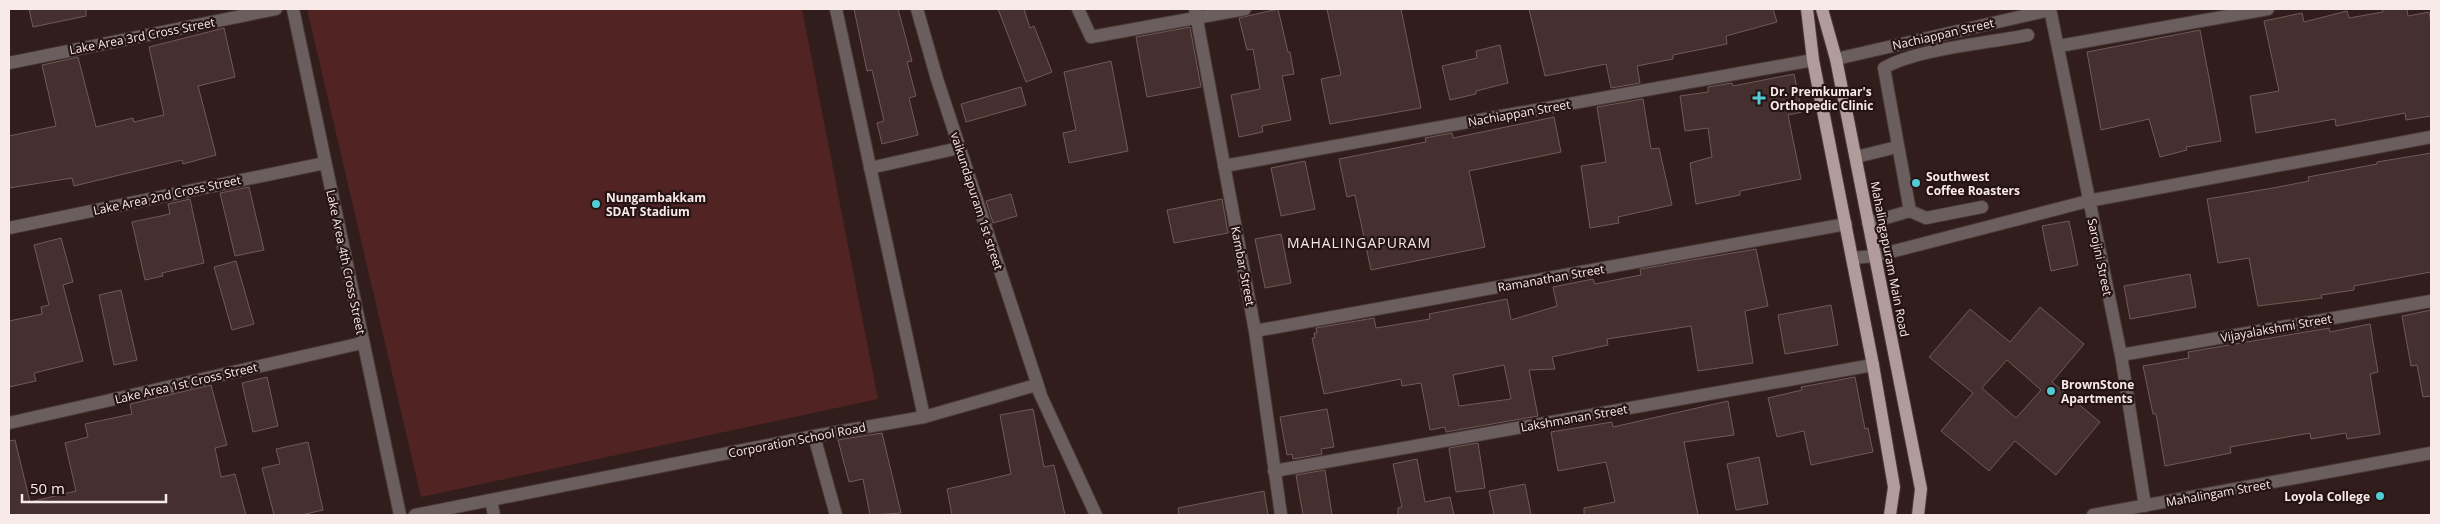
<svg xmlns="http://www.w3.org/2000/svg" width="2440" height="524" viewBox="0 0 2440 524" font-family="'Open Sans',sans-serif">
<rect width="100%" height="100%" fill="#301d1c"/>
<!-- green -->
<path fill="#522323" d="M 307,9 L 802,9 L 878,399 L 421,497 Z"/>
<!-- building -->
<g fill="#45302f" stroke="#715a59" fill-rule="evenodd">
<path d="M 29,9 L 86,9 L 86,16 L 33,27 Z"/>
<path d="M 854,9 L 898,9 L 912,61 L 907,62 L 916,96 L 909,98 L 918,135 L 882,144 L 877,123 L 884,121 L 872,70 L 867,71 Z"/>
<path d="M 998,9 L 1024,9 L 1030,28 L 1034,26 L 1052,72 L 1026,82 Z"/>
<path d="M 1278,9 L 1288,52 L 1290,52 L 1294,74 L 1282,76 L 1291,120 L 1262,126 L 1263,132 L 1239,137 L 1231,95 L 1260,89 L 1253,49 L 1247,50 L 1239,18 Z"/>
<path d="M 1327,9 L 1401,9 L 1421,108 L 1330,124 L 1321,79 L 1341,75 Z"/>
<path d="M 1529,9 L 1773,9 L 1777,22 L 1726,36 L 1727,44 L 1673,55 L 1673,59 L 1637,66 L 1640,83 L 1611,88 L 1606,64 L 1545,76 Z"/>
<path d="M 2382,9 L 2407,9 L 2408,16 L 2429,12 L 2431,23 L 2431,116 L 2406,120 L 2405,113 L 2336,126 L 2335,119 L 2256,133 L 2250,96 L 2279,91 L 2264,21 L 2302,13 L 2304,22 L 2347,11 L 2349,18 L 2383,12 Z"/>
<path d="M 1190,27 L 1201,87 L 1147,97 L 1136,37 Z"/>
<path d="M 224,28 L 235,77 L 198,86 L 216,155 L 183,164 L 182,160 L 74,186 L 72,178 L 9,188 L 9,136 L 56,126 L 42,65 L 78,57 L 96,127 L 133,118 L 134,122 L 164,115 L 149,47 Z"/>
<path d="M 2200,30 L 2221,141 L 2186,147 L 2187,150 L 2160,157 L 2149,119 L 2101,130 L 2087,52 Z"/>
<path d="M 1500,45 L 1508,83 L 1476,91 L 1476,94 L 1450,100 L 1442,66 L 1477,58 L 1476,51 Z"/>
<path d="M 1111,61 L 1128,151 L 1069,163 L 1063,133 L 1076,130 L 1064,72 Z"/>
<path d="M 1794,74 L 1802,112 L 1788,115 L 1801,179 L 1740,191 L 1740,195 L 1696,204 L 1690,163 L 1712,157 L 1708,128 L 1685,131 L 1680,96 L 1708,92 L 1708,87 L 1732,83 L 1733,86 Z"/>
<path d="M 1021,87 L 1026,105 L 966,122 L 961,104 Z"/>
<path d="M 1643,99 L 1651,149 L 1659,148 L 1672,205 L 1618,217 L 1619,223 L 1590,228 L 1581,166 L 1606,162 L 1597,107 Z"/>
<path d="M 1554,117 L 1561,152 L 1469,171 L 1485,247 L 1371,270 L 1355,195 L 1347,197 L 1339,159 L 1426,142 L 1425,138 L 1452,133 L 1453,138 Z"/>
<path d="M 2431,153 L 2431,272 L 2354,286 L 2354,290 L 2321,295 L 2322,298 L 2258,306 L 2249,258 L 2218,263 L 2207,199 L 2273,188 L 2309,181 L 2308,177 L 2377,164 L 2377,162 Z"/>
<path d="M 1305,161 L 1315,209 L 1281,216 L 1271,168 Z"/>
<path d="M 249,187 L 264,250 L 235,256 L 220,193 Z"/>
<path d="M 1011,194 L 1017,216 L 993,223 L 986,201 Z"/>
<path d="M 190,199 L 204,263 L 162,273 L 163,276 L 145,280 L 132,222 L 170,214 L 168,204 Z"/>
<path d="M 1222,199 L 1228,233 L 1174,243 L 1167,210 Z"/>
<path d="M 2069,221 L 2078,265 L 2051,271 L 2042,226 Z"/>
<path d="M 1281,234 L 1291,283 L 1265,288 L 1255,239 Z"/>
<path d="M 61,238 L 73,282 L 63,285 L 83,361 L 34,373 L 36,381 L 9,387 L 9,321 L 42,314 L 41,307 L 49,305 L 34,245 Z"/>
<path d="M 1756,249 L 1768,306 L 1745,311 L 1753,363 L 1698,371 L 1691,326 L 1607,339 L 1608,345 L 1552,357 L 1555,369 L 1529,370 L 1538,416 L 1446,432 L 1445,427 L 1430,430 L 1421,383 L 1402,386 L 1401,379 L 1324,394 L 1312,338 L 1315,338 L 1314,333 L 1317,333 L 1316,328 L 1374,318 L 1376,328 L 1430,319 L 1429,314 L 1507,299 L 1511,320 L 1557,306 L 1553,287 L 1593,279 L 1595,284 L 1641,275 L 1640,269 ZM 1504,365 L 1511,399 L 1459,406 L 1453,375 Z"/>
<path d="M 236,261 L 254,324 L 232,330 L 214,267 Z"/>
<path d="M 2190,274 L 2196,307 L 2130,319 L 2124,286 Z"/>
<path d="M 121,290 L 137,360 L 114,365 L 99,295 Z"/>
<path d="M 1831,305 L 1838,345 L 1785,354 L 1778,315 Z"/>
<path d="M 2040,307 L 2084,344 L 2052,382 L 2100,422 L 2056,475 L 2015,441 L 1989,471 L 1941,431 L 1973,393 L 1929,357 L 1970,309 L 2010,342 ZM 2007,360 L 2041,390 L 2016,418 L 1982,388 Z"/>
<path d="M 2431,310 L 2431,396 L 2423,397 L 2417,365 L 2411,366 L 2402,316 Z"/>
<path d="M 2370,324 L 2378,372 L 2370,374 L 2380,434 L 2347,439 L 2346,433 L 2311,439 L 2310,433 L 2230,447 L 2231,453 L 2165,466 L 2156,414 L 2153,414 L 2143,366 L 2189,358 L 2188,352 L 2329,328 L 2330,332 Z"/>
<path d="M 267,377 L 278,426 L 253,432 L 242,383 Z"/>
<path d="M 1855,377 L 1865,429 L 1868,428 L 1873,452 L 1811,465 L 1804,431 L 1777,437 L 1768,398 L 1802,390 L 1801,387 Z"/>
<path d="M 211,385 L 227,445 L 215,448 L 221,477 L 235,474 L 246,515 L 9,515 L 9,441 L 15,440 L 30,502 L 76,491 L 65,443 L 88,437 L 85,424 L 132,414 L 130,404 Z"/>
<path d="M 1728,401 L 1734,435 L 1684,442 L 1698,515 L 1584,515 L 1584,508 L 1615,502 L 1606,462 L 1558,471 L 1551,432 L 1612,422 L 1613,427 Z"/>
<path d="M 1033,409 L 1044,467 L 1054,465 L 1065,515 L 952,515 L 947,489 L 1011,474 L 1000,415 Z"/>
<path d="M 1327,409 L 1334,447 L 1321,449 L 1322,454 L 1293,459 L 1292,454 L 1287,455 L 1280,417 Z"/>
<path d="M 882,433 L 901,513 L 870,515 L 863,479 L 849,482 L 838,440 Z"/>
<path d="M 308,442 L 323,510 L 301,515 L 274,515 L 262,468 L 280,464 L 276,449 Z"/>
<path d="M 1478,443 L 1485,488 L 1456,492 L 1449,448 Z"/>
<path d="M 1759,457 L 1768,504 L 1736,510 L 1727,464 Z"/>
<path d="M 1417,459 L 1425,502 L 1450,497 L 1454,515 L 1398,515 L 1398,508 L 1402,507 L 1393,464 Z"/>
<path d="M 1325,470 L 1332,515 L 1303,515 L 1296,475 Z"/>
<path d="M 1525,484 L 1531,515 L 1494,515 L 1489,491 Z"/>
<path d="M 1264,491 L 1268,515 L 1179,515 L 1178,508 Z"/>
</g>
<g fill="none" stroke-linecap="round" stroke-linejoin="round">
<!-- minor casing -->
<g stroke="#4c3a39" stroke-width="14">
<g id="minor">
<path d="M 293,9 L 400,515"/>
<path d="M 836,9 L 924,417"/>
<path d="M 917,9 L 937,79 L 1040,392"/>
<path d="M 1078,9 L 1091,37 L 1245,9"/>
<path d="M 1195,9 L 1255,331 L 1281,515"/>
<path d="M 2050,9 L 2121,355 L 2145,506"/>
<path d="M 2059,46 L 2268,9"/>
<path d="M 1836,59 L 2050,10"/>
<path d="M 9,63 L 276,9"/>
<path d="M 1856,157 L 1897,147"/>
<path d="M 1224,166 L 1813,60"/>
<path d="M 870,168 L 959,148"/>
<path d="M 1982,207 L 1926,218 L 1910,211 L 1884,68 C 1916,49 1989,43 2028,35"/>
<path d="M 1868,223 L 1910,211"/>
<path d="M 9,228 L 325,163"/>
<path d="M 1852,258 L 1875,256 L 2088,201 L 2431,137"/>
<path d="M 1255,331 L 1846,224"/>
<path d="M 2121,355 L 2431,301"/>
<path d="M 9,423 L 362,343"/>
<path d="M 814,436 L 836,515"/>
<path d="M 1274,471 L 1873,365"/>
<path d="M 491,501 L 494,515"/>
<path d="M 415,515 L 814,436 L 924,417 L 1036,385 L 1096,515"/>
<path d="M 2093,515 L 2431,453"/>
</g>
</g>
<!-- major casing -->
<g stroke="#4c3a39" stroke-width="14">
<g id="major">
<path d="M 1807,9 L 1813,60 L 1873,365 L 1894,487 L 1890,515"/>
<path d="M 1822,9 L 1836,59 L 1921,489 L 1918,515"/>
</g>
</g>
<!-- minor -->
<use href="#minor" stroke="#6a5f5e" stroke-width="12"/>
<!-- major -->
<use href="#major" stroke="#b29c9b" stroke-width="12"/>
</g>
<!-- markers -->
<g fill="#51ccd5" stroke="#261313" stroke-width="2">
<path d="M1756.5 90.5h5v5h5v5h-5v5h-5v-5h-5v-5h5z"/>
<circle cx="1916" cy="183" r="5"/>
<circle cx="596" cy="204" r="5"/>
<circle cx="2051" cy="391" r="5"/>
<circle cx="2380" cy="496" r="5"/>
</g>
<g text-anchor="middle" dominant-baseline="central" stroke-width="4.5" stroke-linejoin="round" paint-order="stroke">
<!-- street labels -->
<g font-size="12" fill="#f8eae9" stroke="#261313">
<text transform="translate(1943 34) rotate(-13)">Nachiappan Street</text>
<text transform="translate(142 36) rotate(-11)">Lake Area 3rd Cross Street</text>
<text transform="translate(1519 113) rotate(-10)">Nachiappan Street</text>
<text transform="translate(167 195) rotate(-12)">Lake Area 2nd Cross Street</text>
<text transform="translate(977 201) rotate(72)">vaikundapuram 1st street</text>
<text transform="translate(2100 257) rotate(78)">Sarojini Street</text>
<text transform="translate(1890 259) rotate(79)">Mahalingapuram Main Road</text>
<text transform="translate(346 262) rotate(78)">Lake Area 4th Cross Street</text>
<text transform="translate(1243 266) rotate(79)">Kambar Street</text>
<text transform="translate(1551 278) rotate(-10)">Ramanathan Street</text>
<text transform="translate(2276 328) rotate(-10)">Vijayalakshmi Street</text>
<text transform="translate(186 383) rotate(-13)">Lake Area 1st Cross Street</text>
<text transform="translate(1574 418) rotate(-10)">Lakshmanan Street</text>
<text transform="translate(797 440) rotate(-11)">Corporation School Road</text>
<text transform="translate(2218 493) rotate(-10)">Mahalingam Street</text>
</g>
<!-- poi labels -->
<g font-size="12" font-weight="bold" fill="#f8eae9" stroke="#261313" text-anchor="start">
<text x="1770" y="91">Dr. Premkumar's<tspan x="1770" dy="14">Orthopedic Clinic</tspan></text>
<text x="1926" y="176">Southwest<tspan x="1926" dy="14">Coffee Roasters</tspan></text>
<text x="606" y="197">Nungambakkam<tspan x="606" dy="14">SDAT Stadium</tspan></text>
<text x="2061" y="384">BrownStone<tspan x="2061" dy="14">Apartments</tspan></text>
<text x="2370" y="496" text-anchor="end">Loyola College</text>
</g>
<!-- neighbourhood labels -->
<g font-size="14" letter-spacing="1" fill="#f8eae9" stroke="#261313">
<text x="1359" y="242">MAHALINGAPURAM</text>
</g>
</g>
<!-- border -->
<rect width="2440" height="524" fill="none" stroke="#f8eae9" stroke-width="20"/>
<!-- scale -->
<path d="M22 494v8h144v-8" fill="none" stroke="#f8eae9" stroke-width="2.5"/>
<text x="30" y="494" font-size="15" fill="#f8eae9" stroke="#261313" stroke-width="4" paint-order="stroke">50 m</text>
</svg>
